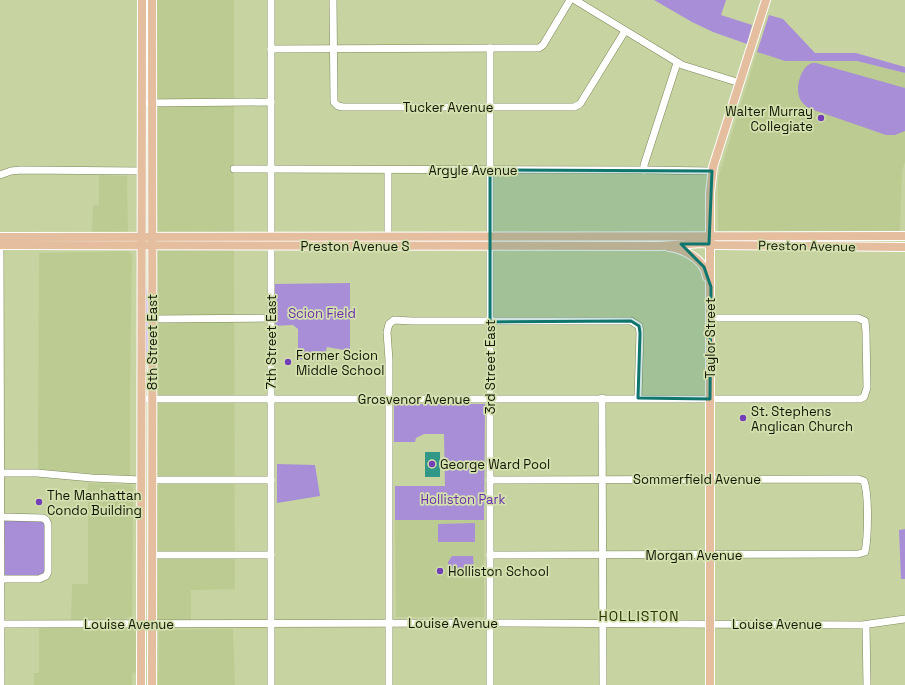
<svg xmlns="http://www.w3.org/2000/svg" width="905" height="685" viewBox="0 0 905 685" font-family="'Space Grotesk',sans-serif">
<rect width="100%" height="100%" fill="#c7d4a2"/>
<!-- built -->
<g fill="#bccb91">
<path d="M 152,0 L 234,0 L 234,237 L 152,238 Z"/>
<path d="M 757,52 L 785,61 L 857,61 L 905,73 L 905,162 L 902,171 L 900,232 L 721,233 L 718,231 L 718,179 Z"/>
<path d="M 99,175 L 127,176 L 128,232 L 92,233 L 93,205 L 99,205 Z"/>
<path d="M 152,246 L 234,246 L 235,589 L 191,590 L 191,624 L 152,624 Z"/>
<path d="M 127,251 L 132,254 L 130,389 L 130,472 L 129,475 L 98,474 L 38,469 L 39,253 Z"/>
<path d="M 88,483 L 130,485 L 133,488 L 132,616 L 124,619 L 71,620 L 72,584 L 88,584 Z"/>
<path d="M 395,520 L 484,520 L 484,617 L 396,617 Z"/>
<path d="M 39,628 L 137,628 L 137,672 L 132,673 L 132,685 L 34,685 L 34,673 L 39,673 Z"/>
<path d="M 233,629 L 235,685 L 158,685 L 159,630 Z"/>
</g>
<!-- green -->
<g fill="#a78ed6">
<path d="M 654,0 L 726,0 L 721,15 L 752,25 L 747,44 L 713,32 L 692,22 Z"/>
<path d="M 769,15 L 783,19 L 815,53 L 856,53 L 905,67 L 905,73 L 857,61 L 785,61 L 757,52 Z"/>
<path d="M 812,63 L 816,63 L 905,88 L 905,131 L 895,135 L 886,135 L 808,108 C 804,104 800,101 799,96 C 796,85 801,67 812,63 Z"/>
<path d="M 350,283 L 350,351 L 327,347 L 323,361 L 298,359 L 298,329 L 293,325 L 271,326 L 271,284 Z"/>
<path d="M 145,285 L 146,285 L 149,304 L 148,362 L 147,362 L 145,346 Z"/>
<path d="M 394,404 L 485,404 L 484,520 L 395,520 L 395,486 L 445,486 L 444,434 L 424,434 L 416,438 L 415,442 L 394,442 Z"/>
<path d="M 277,464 L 315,465 L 320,496 L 277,503 Z"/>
<path d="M 1,517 L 46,520 L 46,576 L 2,579 Z"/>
<path d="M 475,523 L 475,542 L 438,542 L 438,524 Z"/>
<path d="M 905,529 L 905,579 L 901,579 L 899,530 Z"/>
<path d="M 452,556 L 473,556 L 474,569 L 448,569 L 448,562 Z"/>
</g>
<!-- water -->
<rect fill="#319786" x="425" y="452" width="15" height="25"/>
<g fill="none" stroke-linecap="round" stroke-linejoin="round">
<!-- minor casing -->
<g stroke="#7c8758" stroke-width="8">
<g id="minor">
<path d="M 333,0 L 334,102 L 338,106 L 343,107 L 574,107 L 580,104 L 625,31"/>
<path d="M 575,0 L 682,65 L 740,83"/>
<path d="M 271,49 L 539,48 L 543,45 L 570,0"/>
<path d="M 142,103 L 271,102"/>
<path d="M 234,169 L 644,170 L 712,171"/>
<path d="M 644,170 L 644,165 L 677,63"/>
<path d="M 0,175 L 11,171 L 21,170 L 142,171"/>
<path d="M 388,237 L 388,170"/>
<path d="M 0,239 L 1,685"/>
<path d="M 153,319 L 271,318"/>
<path d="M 602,398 L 603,685"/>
<path d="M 141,399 L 860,399 L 864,397 L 867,388 L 866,332 L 865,321 L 858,318 L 710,318"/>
<path d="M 0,473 L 37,473 L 92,478 L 142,480"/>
<path d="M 152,480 L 271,480"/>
<path d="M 1,517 L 43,518 L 46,520 L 48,524 L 48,572 L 46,576 L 39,579 L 2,579"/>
<path d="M 152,555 L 271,555"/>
<path d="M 490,555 L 858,554 L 865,552 C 868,537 869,495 864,481 L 858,479 L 490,480"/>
<path d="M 0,624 L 490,623 L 862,625 L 905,619"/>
<path d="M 866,625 L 867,685"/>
<path d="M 271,685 L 271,0"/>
<path d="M 389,685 L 389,360 L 387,332 L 389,324 L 394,320 L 412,321 L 631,321 L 639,326 L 640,333 L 638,398"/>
<path d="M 490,685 L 490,48"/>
</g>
</g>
<!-- major casing -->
<g stroke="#fff" stroke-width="10">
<g id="major">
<path d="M 0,237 L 905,236"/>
<path d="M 0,245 L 660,246 L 702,243 L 716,245 L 905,247"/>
<path d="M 669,247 C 681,248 698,257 704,268 C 706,271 706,274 707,277"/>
<path d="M 141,685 L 142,0"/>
<path d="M 152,685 C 153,457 152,228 152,0"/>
<path d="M 710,685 L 710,193 L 713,167 L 766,0"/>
</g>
</g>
<!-- minor -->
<use href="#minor" stroke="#fff" stroke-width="7"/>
<!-- major -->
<use href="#major" stroke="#e4be9e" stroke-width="8"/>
</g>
<!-- marked area -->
<path fill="#0f766e" fill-opacity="0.2" stroke="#0f766e" stroke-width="3" stroke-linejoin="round" d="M 490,170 L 712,171 L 709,244 L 681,244 L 704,267 L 711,287 L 710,399 L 638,398 L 640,333 L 639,326 L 631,321 L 490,322 Z"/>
<!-- markers -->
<g fill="#733fb6" stroke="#d4e1ae" stroke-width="1.5">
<circle cx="821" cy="118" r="4"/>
<circle cx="288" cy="362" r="4"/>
<circle cx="743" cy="418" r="4"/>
<circle cx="432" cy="464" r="4"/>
<circle cx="39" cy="502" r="4"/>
<circle cx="440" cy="571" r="4"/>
</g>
<g text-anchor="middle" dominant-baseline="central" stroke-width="3.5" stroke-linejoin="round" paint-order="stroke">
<!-- street labels -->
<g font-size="13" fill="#111504" stroke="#d4e1ae">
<text x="448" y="107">Tucker Avenue</text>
<text x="473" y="170">Argyle Avenue</text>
<text x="355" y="246">Preston Avenue S</text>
<text transform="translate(807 246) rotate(1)">Preston Avenue</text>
<text transform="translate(710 338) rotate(-90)">Taylor Street</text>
<text transform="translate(152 342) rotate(-90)">8th Street East</text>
<text transform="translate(271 342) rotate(-90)">7th Street East</text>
<text transform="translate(490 367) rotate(-90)">3rd Street East</text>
<text x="414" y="399">Grosvenor Avenue</text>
<text x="697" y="479">Sommerfield Avenue</text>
<text x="694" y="555">Morgan Avenue</text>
<text x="453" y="623">Louise Avenue</text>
<text x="129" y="624">Louise Avenue</text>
<text x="777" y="624">Louise Avenue</text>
</g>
<!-- poi labels -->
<g font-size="13" fill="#111504" stroke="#d4e1ae" text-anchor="start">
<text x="813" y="111" text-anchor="end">Walter Murray<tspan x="813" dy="15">Collegiate</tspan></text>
<text x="296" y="355">Former Scion<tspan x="296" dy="15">Middle School</tspan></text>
<text x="751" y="411">St. Stephens<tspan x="751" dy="15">Anglican Church</tspan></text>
<text x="440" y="464">George Ward Pool</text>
<text x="47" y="495">The Manhattan<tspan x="47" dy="15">Condo Building</tspan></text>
<text x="448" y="571">Holliston School</text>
</g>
<!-- park labels -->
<g font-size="13" fill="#682dac" stroke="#d4e1ae">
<text x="322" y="313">Scion Field</text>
<text x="463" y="499">Holliston Park</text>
</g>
<!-- neighbourhood labels -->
<g font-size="14" letter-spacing="1" fill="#283101" stroke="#d4e1ae">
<text x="639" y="616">HOLLISTON</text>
</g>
</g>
</svg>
